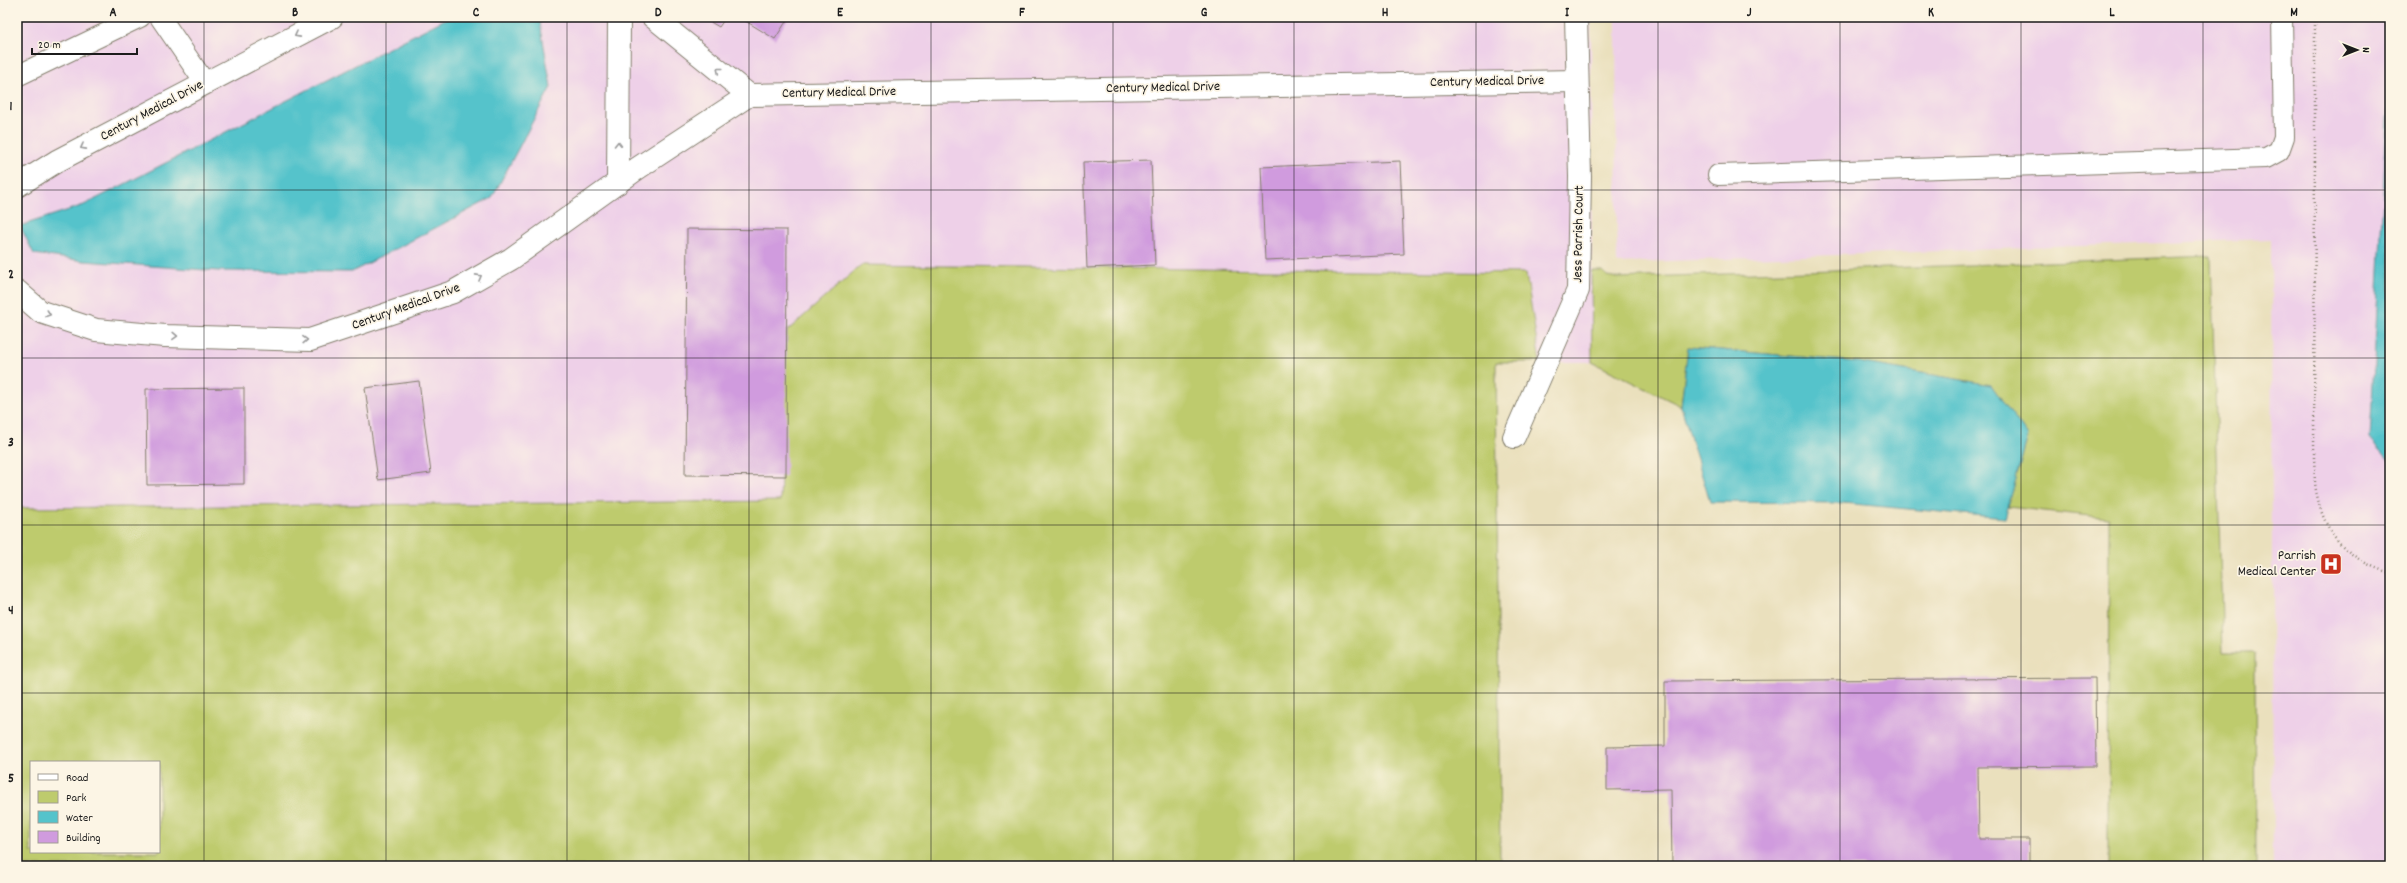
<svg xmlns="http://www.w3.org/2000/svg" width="2407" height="883" viewBox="0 0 2407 883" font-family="Dekko,sans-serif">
<rect width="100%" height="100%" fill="#fcf5e5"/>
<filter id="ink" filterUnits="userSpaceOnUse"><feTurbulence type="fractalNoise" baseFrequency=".025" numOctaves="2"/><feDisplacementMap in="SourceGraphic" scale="8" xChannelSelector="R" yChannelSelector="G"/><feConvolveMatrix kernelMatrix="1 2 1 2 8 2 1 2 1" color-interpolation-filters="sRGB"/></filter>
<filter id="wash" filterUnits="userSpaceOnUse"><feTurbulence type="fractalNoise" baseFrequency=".012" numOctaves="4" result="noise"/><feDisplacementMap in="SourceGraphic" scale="16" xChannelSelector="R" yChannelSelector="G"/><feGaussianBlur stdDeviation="0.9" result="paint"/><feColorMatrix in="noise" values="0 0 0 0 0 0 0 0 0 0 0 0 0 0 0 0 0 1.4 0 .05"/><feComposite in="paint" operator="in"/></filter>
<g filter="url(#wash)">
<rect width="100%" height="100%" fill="#eae0bd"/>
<!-- built -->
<g fill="#eed0e8">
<path d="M 17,17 L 449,17 L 84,205 L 20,226 L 34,254 L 83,261 L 219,271 L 352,272 L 492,198 L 551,87 L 539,17 L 1591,17 L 1592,362 L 1540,362 L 1526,273 L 788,331 L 780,501 L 17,508 Z"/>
<path d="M 1616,17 L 2390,17 L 2390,866 L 2273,866 L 2271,239 L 1617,263 Z"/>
</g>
<!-- green -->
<g fill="#becb6d" stroke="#6d7444" fill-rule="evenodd">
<path d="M 2211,256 L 2223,653 L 2255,653 L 2256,866 L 2108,866 L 2109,518 L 2008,507 L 2028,436 L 1991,385 L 1858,362 L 1688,347 L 1681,406 L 1592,362 L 1591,271 L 1602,271 L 1607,276 L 1618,278 Z"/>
<path d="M 861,265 L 1526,273 L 1540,362 L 1496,362 L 1500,866 L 17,866 L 17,508 L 780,501 L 787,331 ZM 31,762 L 159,762 L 159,852 L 31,852 Z"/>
</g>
<!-- water -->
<g fill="#55c3cb" stroke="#387074">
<path d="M 449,17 L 539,17 L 551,87 L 492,198 L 352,272 L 219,271 L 84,261 L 34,254 L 20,226 L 84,205 Z"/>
<path d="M 2390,67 L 2390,462 L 2370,439 Z"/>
<path d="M 1688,347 L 1858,362 L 1991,385 L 2028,436 L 2005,518 L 1843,503 L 1710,502 L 1681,406 Z"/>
</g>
<g id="blocks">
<!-- building -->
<g fill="#d09bde">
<path d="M 702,17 L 726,17 L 719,27 Z"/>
<path d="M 739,17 L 789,17 L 775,39 Z"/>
<path d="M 908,17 L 946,17 L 946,18 L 908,20 Z"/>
<path d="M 1151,160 L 1155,265 L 1087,268 L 1083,162 Z"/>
<path d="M 1400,161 L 1404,254 L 1265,260 L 1261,167 Z"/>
<path d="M 687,229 L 787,230 L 786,476 L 685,475 Z"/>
<path d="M 419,381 L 431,473 L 378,480 L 365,388 Z"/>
<path d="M 244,388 L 244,484 L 147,485 L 146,389 Z"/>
<path d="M 2095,678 L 2096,766 L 1978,767 L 1979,839 L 2029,839 L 2029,866 L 1672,866 L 1671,789 L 1607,790 L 1607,747 L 1665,746 L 1665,681 Z"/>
</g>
</g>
</g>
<g filter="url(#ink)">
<use href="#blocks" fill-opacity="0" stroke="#837e6c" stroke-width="1"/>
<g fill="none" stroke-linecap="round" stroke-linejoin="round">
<!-- service casing -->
<g stroke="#837e6c" stroke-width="22">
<g id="service">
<path d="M 160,17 L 205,83"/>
<path d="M 17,76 L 140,17"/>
<path d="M 1718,175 L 2266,158 L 2279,151 L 2284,137 L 2282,17"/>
</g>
</g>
<!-- minor casing -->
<g stroke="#837e6c" stroke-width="24">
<g id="minor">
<path d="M 653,17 L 749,95"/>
<path d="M 618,183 L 619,17"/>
<path d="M 17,186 L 57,161 L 332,17"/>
<path d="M 17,291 L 41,312 L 96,330 L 165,336 L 310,340 L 453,292 L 511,259 L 638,168 L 749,95 L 1577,81"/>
<path d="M 1514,437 L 1578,290 L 1580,177 L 1576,17"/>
</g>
</g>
<!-- path -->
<g stroke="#837e6c" stroke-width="2.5" stroke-dasharray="1 3" stroke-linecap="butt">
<path d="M 2315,130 L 2315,17"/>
<path d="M 2315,137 L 2314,458 C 2315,470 2314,484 2317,495 C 2325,537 2351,561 2390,573"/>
</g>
<!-- service -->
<use href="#service" stroke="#fff" stroke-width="20"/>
<!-- minor -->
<use href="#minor" stroke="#fff" stroke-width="22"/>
</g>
<!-- one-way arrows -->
<defs><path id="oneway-chevron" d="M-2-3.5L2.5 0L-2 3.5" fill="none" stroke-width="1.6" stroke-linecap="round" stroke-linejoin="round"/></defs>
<g stroke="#999">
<use href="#oneway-chevron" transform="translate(297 35) rotate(152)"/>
<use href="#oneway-chevron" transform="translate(719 70) rotate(-141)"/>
<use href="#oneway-chevron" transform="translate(618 144) rotate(-89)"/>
<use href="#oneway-chevron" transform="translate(83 147) rotate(152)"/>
<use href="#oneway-chevron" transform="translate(479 277) rotate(-29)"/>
<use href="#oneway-chevron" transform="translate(48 314) rotate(19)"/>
<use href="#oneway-chevron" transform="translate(175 336) rotate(2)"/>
<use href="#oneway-chevron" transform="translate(305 340) rotate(-2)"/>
</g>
</g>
<!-- grid -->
<path fill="none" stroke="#1c1c1c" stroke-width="1" stroke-opacity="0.55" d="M 204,17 L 204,866M 386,17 L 386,866M 567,17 L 567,866M 749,17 L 749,866M 931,17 L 931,866M 1113,17 L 1113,866M 1294,17 L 1294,866M 1476,17 L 1476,866M 1658,17 L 1658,866M 1840,17 L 1840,866M 2021,17 L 2021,866M 2203,17 L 2203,866M 17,190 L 2390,190M 17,358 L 2390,358M 17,525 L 2390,525M 17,693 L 2390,693"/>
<!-- icons -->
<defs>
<g id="hospital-square" transform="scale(1.15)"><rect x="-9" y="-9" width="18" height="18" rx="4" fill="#c8321e" stroke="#fcf5e5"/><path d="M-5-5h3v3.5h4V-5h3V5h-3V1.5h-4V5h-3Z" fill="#fff"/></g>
</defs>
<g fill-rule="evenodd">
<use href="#hospital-square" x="2331" y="564"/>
</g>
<g text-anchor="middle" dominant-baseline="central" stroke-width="3.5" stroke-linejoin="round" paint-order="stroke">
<!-- street labels -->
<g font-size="14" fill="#1c1c1c" stroke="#fcf5e5">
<text transform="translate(1487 82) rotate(-1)">Century Medical Drive</text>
<text transform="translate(1163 88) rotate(-1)">Century Medical Drive</text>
<text transform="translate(839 93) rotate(-1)">Century Medical Drive</text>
<text transform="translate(152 111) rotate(-28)">Century Medical Drive</text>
<text transform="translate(1579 234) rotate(-89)">Jess Parrish Court</text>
<text transform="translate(406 307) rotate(-20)">Century Medical Drive</text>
</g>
<!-- poi labels -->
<g font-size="14" fill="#1c1c1c" stroke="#fcf5e5" text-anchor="end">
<text x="2316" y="556">Parrish<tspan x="2316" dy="16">Medical Center</tspan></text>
</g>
</g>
<!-- margin -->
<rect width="2407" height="883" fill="none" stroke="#fcf5e5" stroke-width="44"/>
<!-- legend -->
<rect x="30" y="761" width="130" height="92" fill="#fcf5e5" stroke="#a29e95"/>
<rect x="38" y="774" width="20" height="6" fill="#ffffff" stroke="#a29e95"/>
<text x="66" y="781" font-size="12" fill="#1c1c1c">Road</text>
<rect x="38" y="791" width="20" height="12" fill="#becb6d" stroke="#a29e95"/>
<text x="66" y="801" font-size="12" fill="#1c1c1c">Park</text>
<rect x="38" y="811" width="20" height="12" fill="#55c3cb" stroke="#a29e95"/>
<text x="66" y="821" font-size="12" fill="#1c1c1c">Water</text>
<rect x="38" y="831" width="20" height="12" fill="#d09bde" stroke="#a29e95"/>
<text x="66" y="841" font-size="12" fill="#1c1c1c">Building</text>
<!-- north arrow -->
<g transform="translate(2357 50) rotate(90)" stroke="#fcf5e5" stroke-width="3" paint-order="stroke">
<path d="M0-3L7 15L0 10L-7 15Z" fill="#1c1c1c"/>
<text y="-6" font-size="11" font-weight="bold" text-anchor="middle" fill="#1c1c1c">N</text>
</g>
<!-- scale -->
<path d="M32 48v6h105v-6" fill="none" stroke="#1c1c1c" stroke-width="2"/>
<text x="38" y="48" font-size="12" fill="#1c1c1c" stroke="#fcf5e5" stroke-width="3" paint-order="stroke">20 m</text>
<rect x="22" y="22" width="2363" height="839" fill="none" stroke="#1c1c1c" stroke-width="1.5"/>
<g font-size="13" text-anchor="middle" font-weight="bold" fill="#1c1c1c">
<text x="113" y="16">A</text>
<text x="295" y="16">B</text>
<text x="476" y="16">C</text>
<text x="658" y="16">D</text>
<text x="840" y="16">E</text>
<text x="1022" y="16">F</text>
<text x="1204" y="16">G</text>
<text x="1385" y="16">H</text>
<text x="1567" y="16">I</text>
<text x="1749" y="16">J</text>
<text x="1931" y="16">K</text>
<text x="2112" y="16">L</text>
<text x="2294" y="16">M</text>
<text x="11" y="110">1</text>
<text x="11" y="278">2</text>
<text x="11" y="446">3</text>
<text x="11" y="614">4</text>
<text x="11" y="782">5</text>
</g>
</svg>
